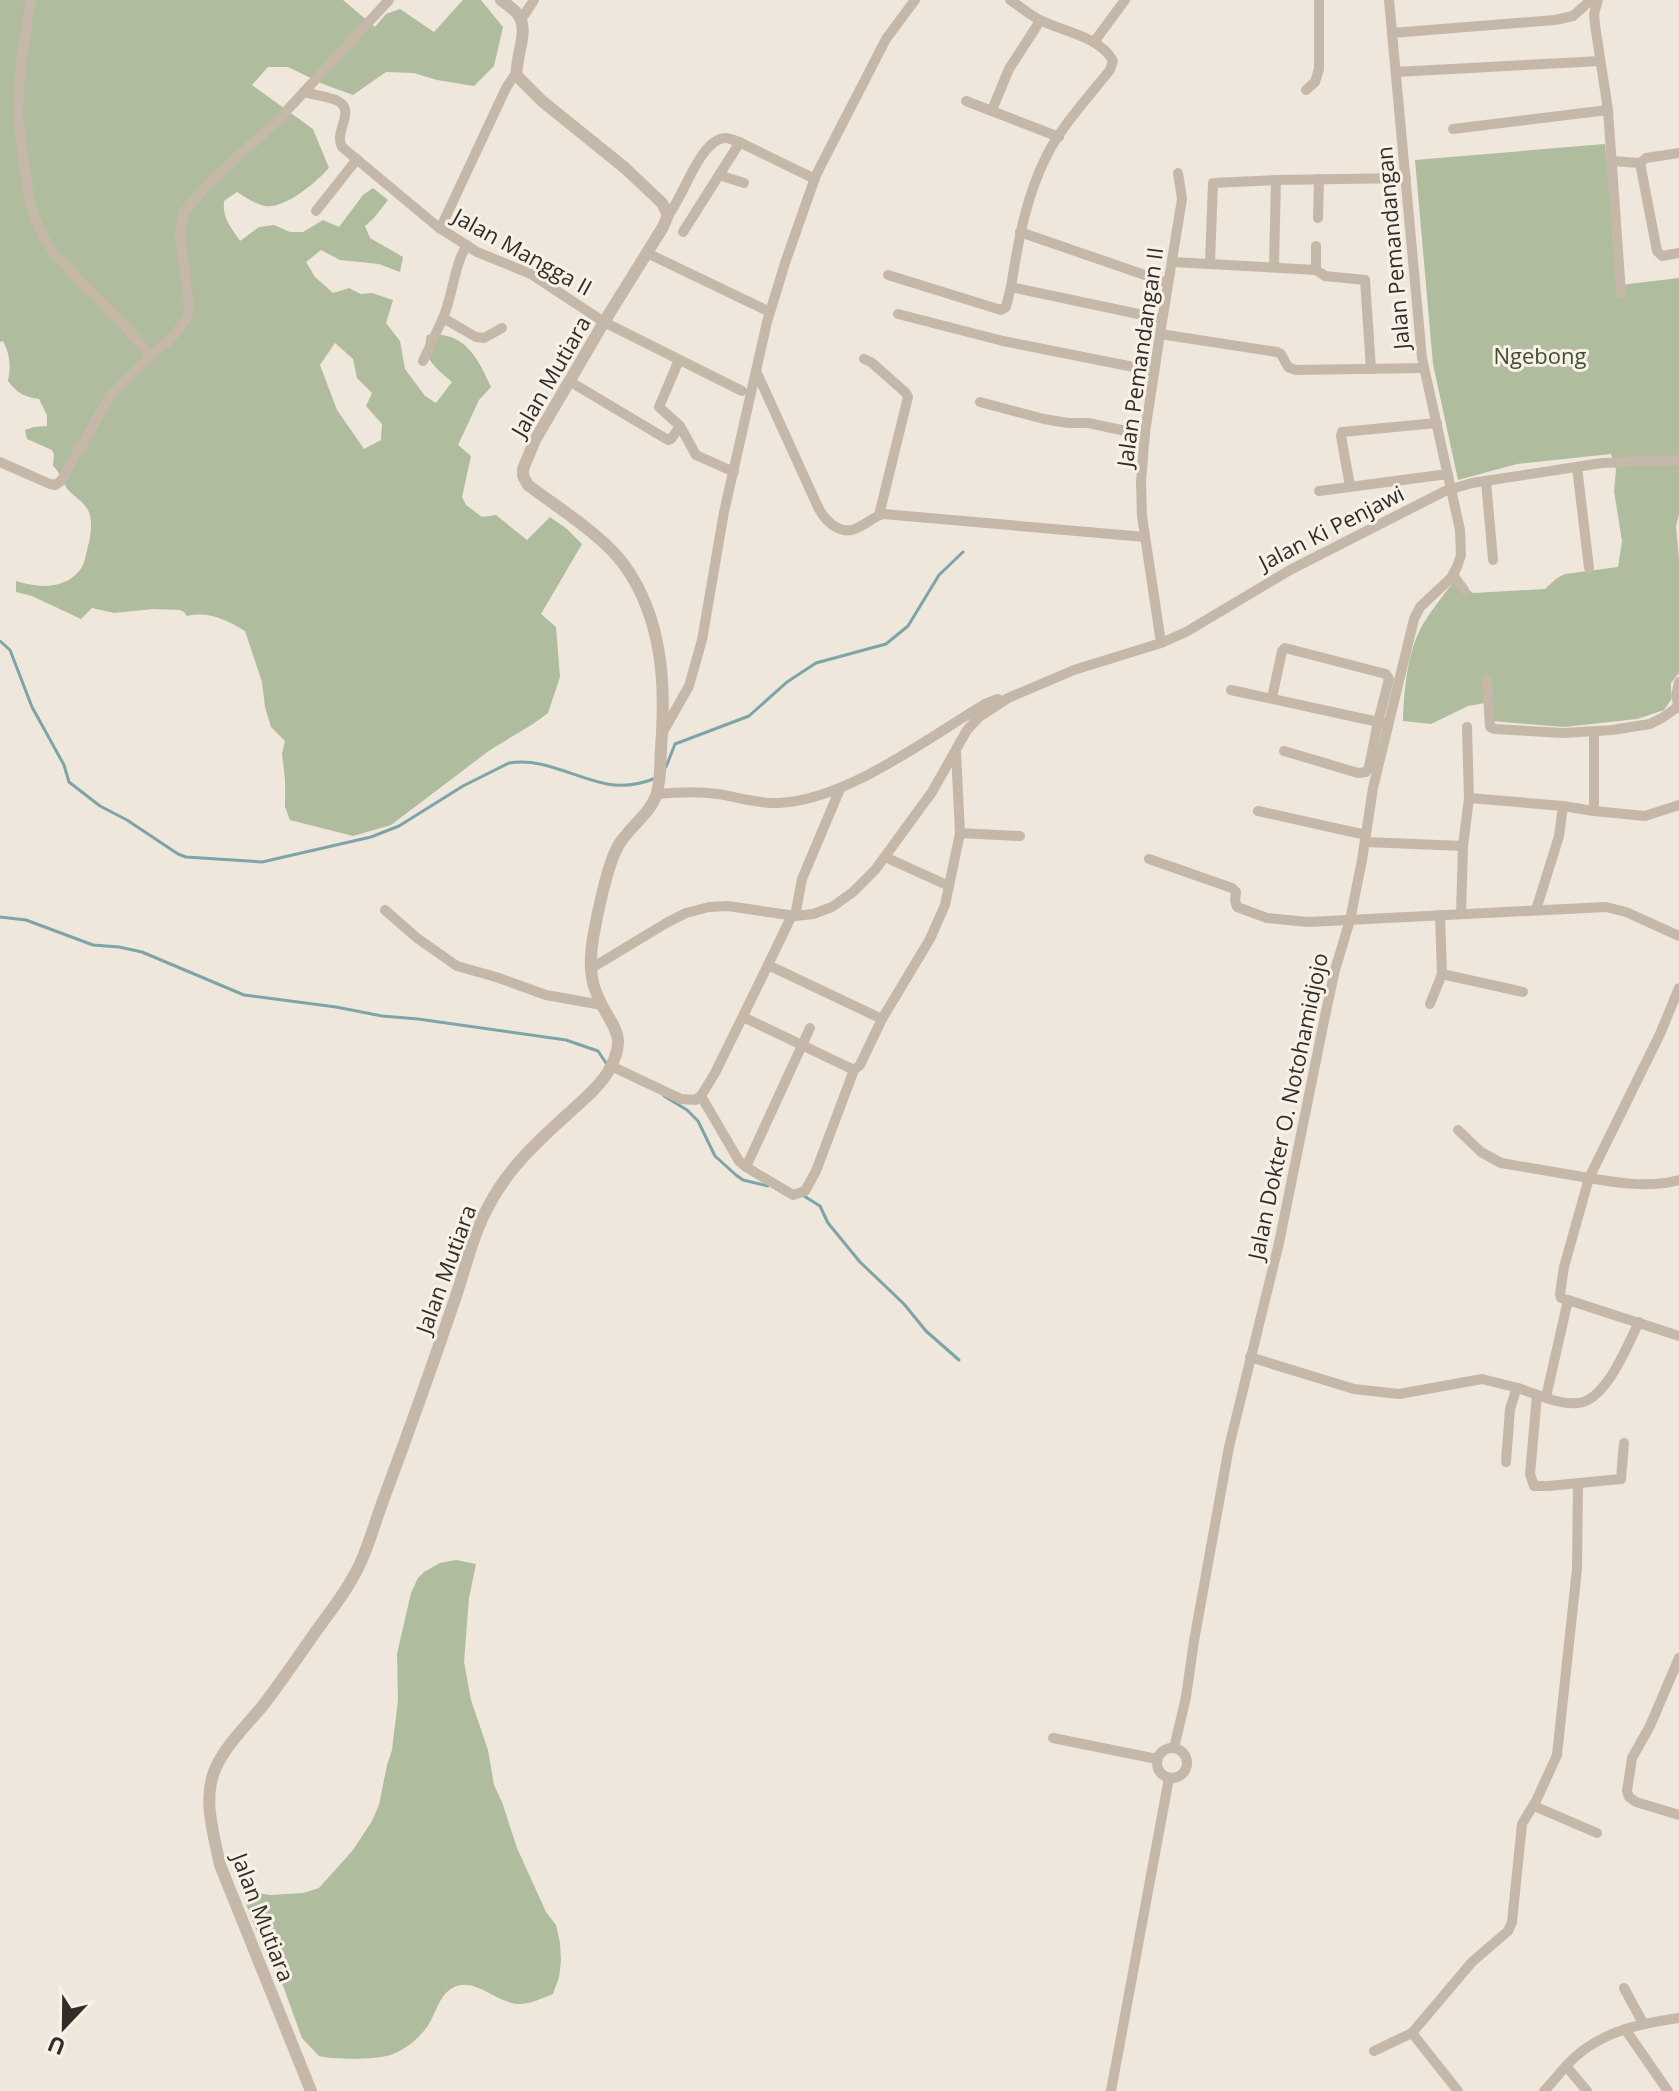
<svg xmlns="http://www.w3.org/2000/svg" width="1679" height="2091" viewBox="0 0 1679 2091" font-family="'Open Sans',sans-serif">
<rect width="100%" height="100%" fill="#efe7db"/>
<!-- green -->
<g fill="#afbc9d" fill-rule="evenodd">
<path d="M 0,0 L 343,0 L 375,27 L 386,14 L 400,9 L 434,32 L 463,0 L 481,0 L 503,27 L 494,66 L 474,86 L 437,80 L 414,73 L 386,72 L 353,95 L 323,84 L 288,67 L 268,67 L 252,85 L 313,129 L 329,168 C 316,182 286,209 265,206 C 255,204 245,197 237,192 L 224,201 C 222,218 231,227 240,241 L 259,227 L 274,225 L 290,232 L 303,232 L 323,220 L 339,227 L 363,195 L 373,188 L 388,200 L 374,218 L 365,226 L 370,238 L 403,257 L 400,272 L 379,264 L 340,260 L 321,250 L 306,262 L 315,277 L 333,293 L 349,288 L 361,294 L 372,293 L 393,300 L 386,323 L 400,341 L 405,369 L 425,396 L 436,403 L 452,382 C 436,368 421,358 427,335 C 464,330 478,358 491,387 L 479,400 L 458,445 L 471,456 L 462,497 L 466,505 L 482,517 L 496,515 L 527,540 L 550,517 L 567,529 L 582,544 L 541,614 L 556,627 L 560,677 L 548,713 L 533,724 L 490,750 L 391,825 L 353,836 L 290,820 L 285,807 L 285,779 L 282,754 L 285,741 L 271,727 L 265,707 L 262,682 L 245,631 C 227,620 208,611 187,616 L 184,612 L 180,610 L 153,609 L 114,613 L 92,608 L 81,619 L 32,596 L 16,592 L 16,581 C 38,588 64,590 80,570 C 85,564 86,554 88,546 C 91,536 93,520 88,510 C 83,500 72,496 66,487 C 61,479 60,472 53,466 L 54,454 L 52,450 L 27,439 L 25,430 L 34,427 L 47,426 L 47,415 L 39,399 C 24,397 17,393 8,381 C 11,366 10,354 3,341 L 0,342 ZM 335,343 L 353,359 L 357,378 L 372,393 L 366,406 L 382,424 L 381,440 L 364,449 L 337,410 L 320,365 Z"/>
<path d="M 1605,144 L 1620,285 L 1679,278 L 1679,514 L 1676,526 L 1679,560 L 1679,673 L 1671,683 L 1671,700 L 1664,710 L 1637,719 L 1564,727 L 1491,721 L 1485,703 L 1468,706 L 1431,724 L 1403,721 C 1404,691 1407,653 1422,626 C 1430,612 1442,597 1452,584 L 1460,583 L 1473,593 L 1545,589 L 1557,578 L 1565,574 L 1618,567 L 1622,541 L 1614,491 L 1616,470 L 1611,454 L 1517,464 L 1458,480 L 1433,364 L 1415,160 Z"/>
<path d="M 456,1560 L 476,1564 L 469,1598 L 464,1662 L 471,1700 L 488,1750 L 494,1785 L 502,1802 L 517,1848 L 546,1912 L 556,1925 L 560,1943 L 561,1961 L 559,1977 L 553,1994 C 542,1998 529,2005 517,2004 C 496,2002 475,1977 454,1987 C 440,1994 437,2010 430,2022 C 422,2036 408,2048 393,2054 C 378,2060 336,2060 319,2056 L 302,2038 L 278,1972 L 254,1925 L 245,1901 L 246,1891 L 270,1895 L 303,1893 L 319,1888 L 353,1850 L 372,1821 L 379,1805 L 387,1765 L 392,1750 L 398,1700 L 397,1654 L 411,1593 L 418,1578 L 424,1572 L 440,1563 Z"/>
</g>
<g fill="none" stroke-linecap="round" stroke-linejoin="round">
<!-- stream -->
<g stroke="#7da4a9" stroke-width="3">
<path d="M 0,641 L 10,650 L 32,707 L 64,765 L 69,782 L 100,806 L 127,820 L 178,854 L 186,857 L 262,862 L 371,837 L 399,826 L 463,786 L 509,763 C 542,757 575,778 607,784 C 623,787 641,784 656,778"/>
<path d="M 666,767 L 675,744 L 749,716 L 787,682 L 816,663 L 886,644 L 908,626 L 939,575 L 963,552"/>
<path d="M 0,917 L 26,920 L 93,945 L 119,947 L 142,952 L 244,995 L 336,1007 L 382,1016 L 418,1019 L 566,1040 L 598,1051 L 608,1066"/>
<path d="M 664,1096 L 687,1110 L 698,1121 L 715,1156 L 736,1175 L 743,1180 L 768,1186"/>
<path d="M 804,1196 L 820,1206 L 828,1223 L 860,1262 L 904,1304 L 926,1331 L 959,1360"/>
</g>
<!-- minor -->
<g stroke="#c6b8a8" stroke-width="10">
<path d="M 32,0 L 29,10 L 20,71 L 18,114 L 23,159 L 30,202 L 36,220 L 43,236 L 55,255 L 127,328 L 150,356"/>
<path d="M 1010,0 C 1021,7 1031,16 1042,21 C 1065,32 1100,37 1113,61 L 1110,70 C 1090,95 1061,127 1047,155 C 1026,196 1018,242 1011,287"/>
<path d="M 1598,0 L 1594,14 L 1595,25 L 1608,110 L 1621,293"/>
<path d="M 521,20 L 534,0"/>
<path d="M 1392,33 L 1555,20 L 1573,16 L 1591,0"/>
<path d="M 1094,42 L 1125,0"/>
<path d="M 1396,72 L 1600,61"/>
<path d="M 1306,90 L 1315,82 L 1319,69 L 1319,0"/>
<path d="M 304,92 C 314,95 326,96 336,100 C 358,110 333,131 342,147 L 438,227 L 477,252 L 531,274 L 604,322 L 742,391"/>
<path d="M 966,101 L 1059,137"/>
<path d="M 992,110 L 1009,69 L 1040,21"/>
<path d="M 1453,129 L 1608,110"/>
<path d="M 1612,161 L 1640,163"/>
<path d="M 1640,163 L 1657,251 L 1662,256 L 1679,253"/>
<path d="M 1640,163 L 1646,158 L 1679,153"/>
<path d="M 719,175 L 744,183"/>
<path d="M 316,211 L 357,159"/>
<path d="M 668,215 C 684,197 700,138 726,138 C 728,138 737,141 739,142 L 815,179"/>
<path d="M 1318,218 L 1319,179"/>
<path d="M 440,229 L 506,88 L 516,73"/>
<path d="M 683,232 L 740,142"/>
<path d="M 1020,232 L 1168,283"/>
<path d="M 647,253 L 770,312"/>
<path d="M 1173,262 L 1316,270 L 1325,276 L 1365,280 L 1371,369"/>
<path d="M 1210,263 L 1213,183 L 1276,180"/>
<path d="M 1274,266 L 1276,180 L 1406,178"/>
<path d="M 1316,270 L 1316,246"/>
<path d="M 888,275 L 1001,310 L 1006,307 L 1011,287 L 1162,319"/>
<path d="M 898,314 L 1003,341 L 1154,371"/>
<path d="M 443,318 C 453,295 454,265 467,245"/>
<path d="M 1160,334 L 1277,352 L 1281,354 L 1288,367 L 1296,370 L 1424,368"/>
<path d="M 864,359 L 871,362 L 906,393 L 908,397 L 879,515"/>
<path d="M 679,360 L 659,407 L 680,426 L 696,455 L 734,472"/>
<path d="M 423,361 L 443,318 L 476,337 L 484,338 L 502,328"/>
<path d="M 756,371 L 819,509 C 827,523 842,537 859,527 C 868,523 873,517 883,514 L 1145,537"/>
<path d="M 569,381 L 668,440 L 671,439 L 680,426"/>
<path d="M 980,402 L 1044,419 L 1068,423 L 1088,423 L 1145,435"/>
<path d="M 0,462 L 50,484 L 55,485 L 61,481 L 110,396 L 149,357 L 173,337 L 187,317 L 189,306 L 180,234 L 184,212 L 209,183 L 278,120 L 389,0"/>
<path d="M 1577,467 L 1589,568"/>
<path d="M 1486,481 L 1493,560"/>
<path d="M 1350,486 L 1341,436 L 1342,432 L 1437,423"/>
<path d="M 1319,491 L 1448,474"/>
<path d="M 1453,575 L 1464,590"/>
<path d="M 1161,643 L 1142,516 L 1141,482 L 1145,432 L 1160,334 L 1182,199 L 1178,173"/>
<path d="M 1487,680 L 1490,727 L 1495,729 L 1563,733 L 1612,730 L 1650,724 L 1662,718 L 1679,706"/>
<path d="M 1679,682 L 1676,696 L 1679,708"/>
<path d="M 1231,690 L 1383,723"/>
<path d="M 1272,698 L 1282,651 L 1285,648 L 1386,674 L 1389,679 L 1378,722 L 1369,767 L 1366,772 L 1358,773 L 1284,751"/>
<path d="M 1467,727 L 1469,798"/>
<path d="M 663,732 L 689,686 L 702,640 L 724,512 L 767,322 L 785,263 L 816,175 L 886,39 L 915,0"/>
<path d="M 1594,732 L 1594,811 L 1645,816 L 1679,805"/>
<path d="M 657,794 C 677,792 697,791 718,794 C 737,797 758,804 778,803 C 847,800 926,739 985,704 L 998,699"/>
<path d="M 1258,811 L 1366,835"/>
<path d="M 960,833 L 1020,836"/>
<path d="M 1365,842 L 1463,846"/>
<path d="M 885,857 L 949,886"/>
<path d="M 1149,859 L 1232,888 L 1236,892 L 1235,900 L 1237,907 L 1267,918 L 1308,922 L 1606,907 L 1626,912 L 1679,936"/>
<path d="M 385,910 L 417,938 L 457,966 L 496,977 L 546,995 L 602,1005"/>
<path d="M 1536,910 L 1559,836 L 1563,806"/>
<path d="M 1461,914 L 1463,846 L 1469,798 L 1563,806 L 1594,811"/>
<path d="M 792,915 L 768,965 L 882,1019 L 930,939 L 945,905 L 960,833 L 956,752"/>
<path d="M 1440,915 L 1442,974 L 1523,992"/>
<path d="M 795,916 L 802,879 L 840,789"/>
<path d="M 590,969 L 668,922 L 686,913 L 709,907 L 728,906 L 795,916 L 813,914 L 832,907 L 853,892 L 875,870 L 932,792 L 967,730 L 979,717 L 1008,698 L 1074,670 L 1161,643 L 1186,632 L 1290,570 L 1445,491 L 1472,483 L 1602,463 L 1679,460"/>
<path d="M 1430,1004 L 1442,974"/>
<path d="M 743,1017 L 854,1070 L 860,1065 L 882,1019"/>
<path d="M 611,1066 L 681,1099 L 695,1100 L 701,1096 L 715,1073 L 768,965"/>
<path d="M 701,1096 L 739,1161 L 746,1167 L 810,1028"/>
<path d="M 1458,1130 L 1481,1152 L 1501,1163 L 1589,1178 L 1660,1034 L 1679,988"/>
<path d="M 746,1167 L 793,1195 L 805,1191 L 816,1171 L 854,1070"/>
<path d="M 1679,1180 C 1651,1188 1617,1183 1589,1178 L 1564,1267 L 1560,1294 L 1561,1298 L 1568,1300 L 1679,1336"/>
<path d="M 1250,1357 L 1354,1389 L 1399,1394 L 1482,1379 L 1518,1388"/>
<path d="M 1537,1395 L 1530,1474 L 1534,1486 L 1548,1486 L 1621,1479 L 1624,1443"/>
<path d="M 1546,1397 L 1568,1300"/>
<path d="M 1506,1462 L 1510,1409 L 1516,1390 L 1518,1388 C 1536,1394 1558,1405 1578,1403 C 1606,1401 1628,1344 1639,1322"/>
<path d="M 1679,1658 L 1650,1726 L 1632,1758 L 1627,1791 L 1629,1797 L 1636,1802 L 1679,1815"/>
<path d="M 1053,1738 L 1157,1759"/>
<circle cx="1172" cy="1763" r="15"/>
<path d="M 1174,1748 L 1186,1697 L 1194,1641 L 1229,1447 L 1279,1243 L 1325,1016 L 1335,970 L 1350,920 L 1362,860 L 1373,788 L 1414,619 L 1420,607 L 1451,578 L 1457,567 L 1461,555 L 1460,530 L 1422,358 L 1389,0"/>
<path d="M 1534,1806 L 1597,1833"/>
<path d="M 1624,1988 L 1643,2023"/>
<path d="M 1625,2029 L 1668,2091"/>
<path d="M 1374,2051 L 1412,2033"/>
<path d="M 1566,2066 L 1587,2091"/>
<path d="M 1111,2091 L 1169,1778"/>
<path d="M 1458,2091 L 1412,2033 L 1472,1962 L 1508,1931 L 1512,1922 L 1522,1824 L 1536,1801 L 1557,1755 L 1577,1569 L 1578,1483"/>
<path d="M 1544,2091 C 1552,2083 1558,2075 1565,2067 C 1595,2033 1636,2024 1679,2018"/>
</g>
<!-- tertiary -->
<path stroke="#c6b8a8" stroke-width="12" d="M 311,2091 L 220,1865 C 214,1836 203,1801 214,1772 C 223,1748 245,1727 261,1708 C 279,1685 295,1661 312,1637 C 325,1618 341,1599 352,1579 C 367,1554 374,1524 384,1498 C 409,1431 433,1364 456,1296 C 466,1266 473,1235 488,1207 C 507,1169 539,1140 570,1112 C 583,1100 599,1087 608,1072 C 631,1032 609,1027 596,992 C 589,975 590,956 593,938 C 597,915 607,866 618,846 C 628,828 649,815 656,796 C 661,782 660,764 661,749 C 666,686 663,620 625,566 C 604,536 558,508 528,485 L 523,476 L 523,469 L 535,440 L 604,322 L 663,227 L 668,215 L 662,203 L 625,168 L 542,101 L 517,76 C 514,57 532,29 516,12 C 512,8 506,4 501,0"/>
</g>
<g text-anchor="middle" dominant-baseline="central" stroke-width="6" stroke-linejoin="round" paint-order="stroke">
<!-- street labels -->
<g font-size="22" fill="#332c28" stroke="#f7f1e7">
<text transform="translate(1392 248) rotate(-95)">Jalan Pemandangan</text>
<text transform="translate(523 251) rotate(29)">Jalan Mangga II</text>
<text transform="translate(1139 357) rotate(-82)">Jalan Pemandangan II</text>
<text transform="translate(550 376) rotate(-60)">Jalan Mutiara</text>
<text transform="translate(1331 527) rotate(-27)">Jalan Ki Penjawi</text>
<text transform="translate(1287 1106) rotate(-78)">Jalan Dokter O. Notohamidjojo</text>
<text transform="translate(445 1269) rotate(-70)">Jalan Mutiara</text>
<text transform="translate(264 1917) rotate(69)">Jalan Mutiara</text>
</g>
<!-- park labels -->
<g font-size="22" fill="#414f2e" stroke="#f7f1e7">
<text x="1540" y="355">Ngebong</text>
</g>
</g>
<!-- north arrow -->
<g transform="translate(64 2027) rotate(202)" stroke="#f7f1e7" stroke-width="6" paint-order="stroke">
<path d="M0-6L14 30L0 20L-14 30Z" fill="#332c28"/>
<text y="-12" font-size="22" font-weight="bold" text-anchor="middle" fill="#332c28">U</text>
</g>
</svg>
